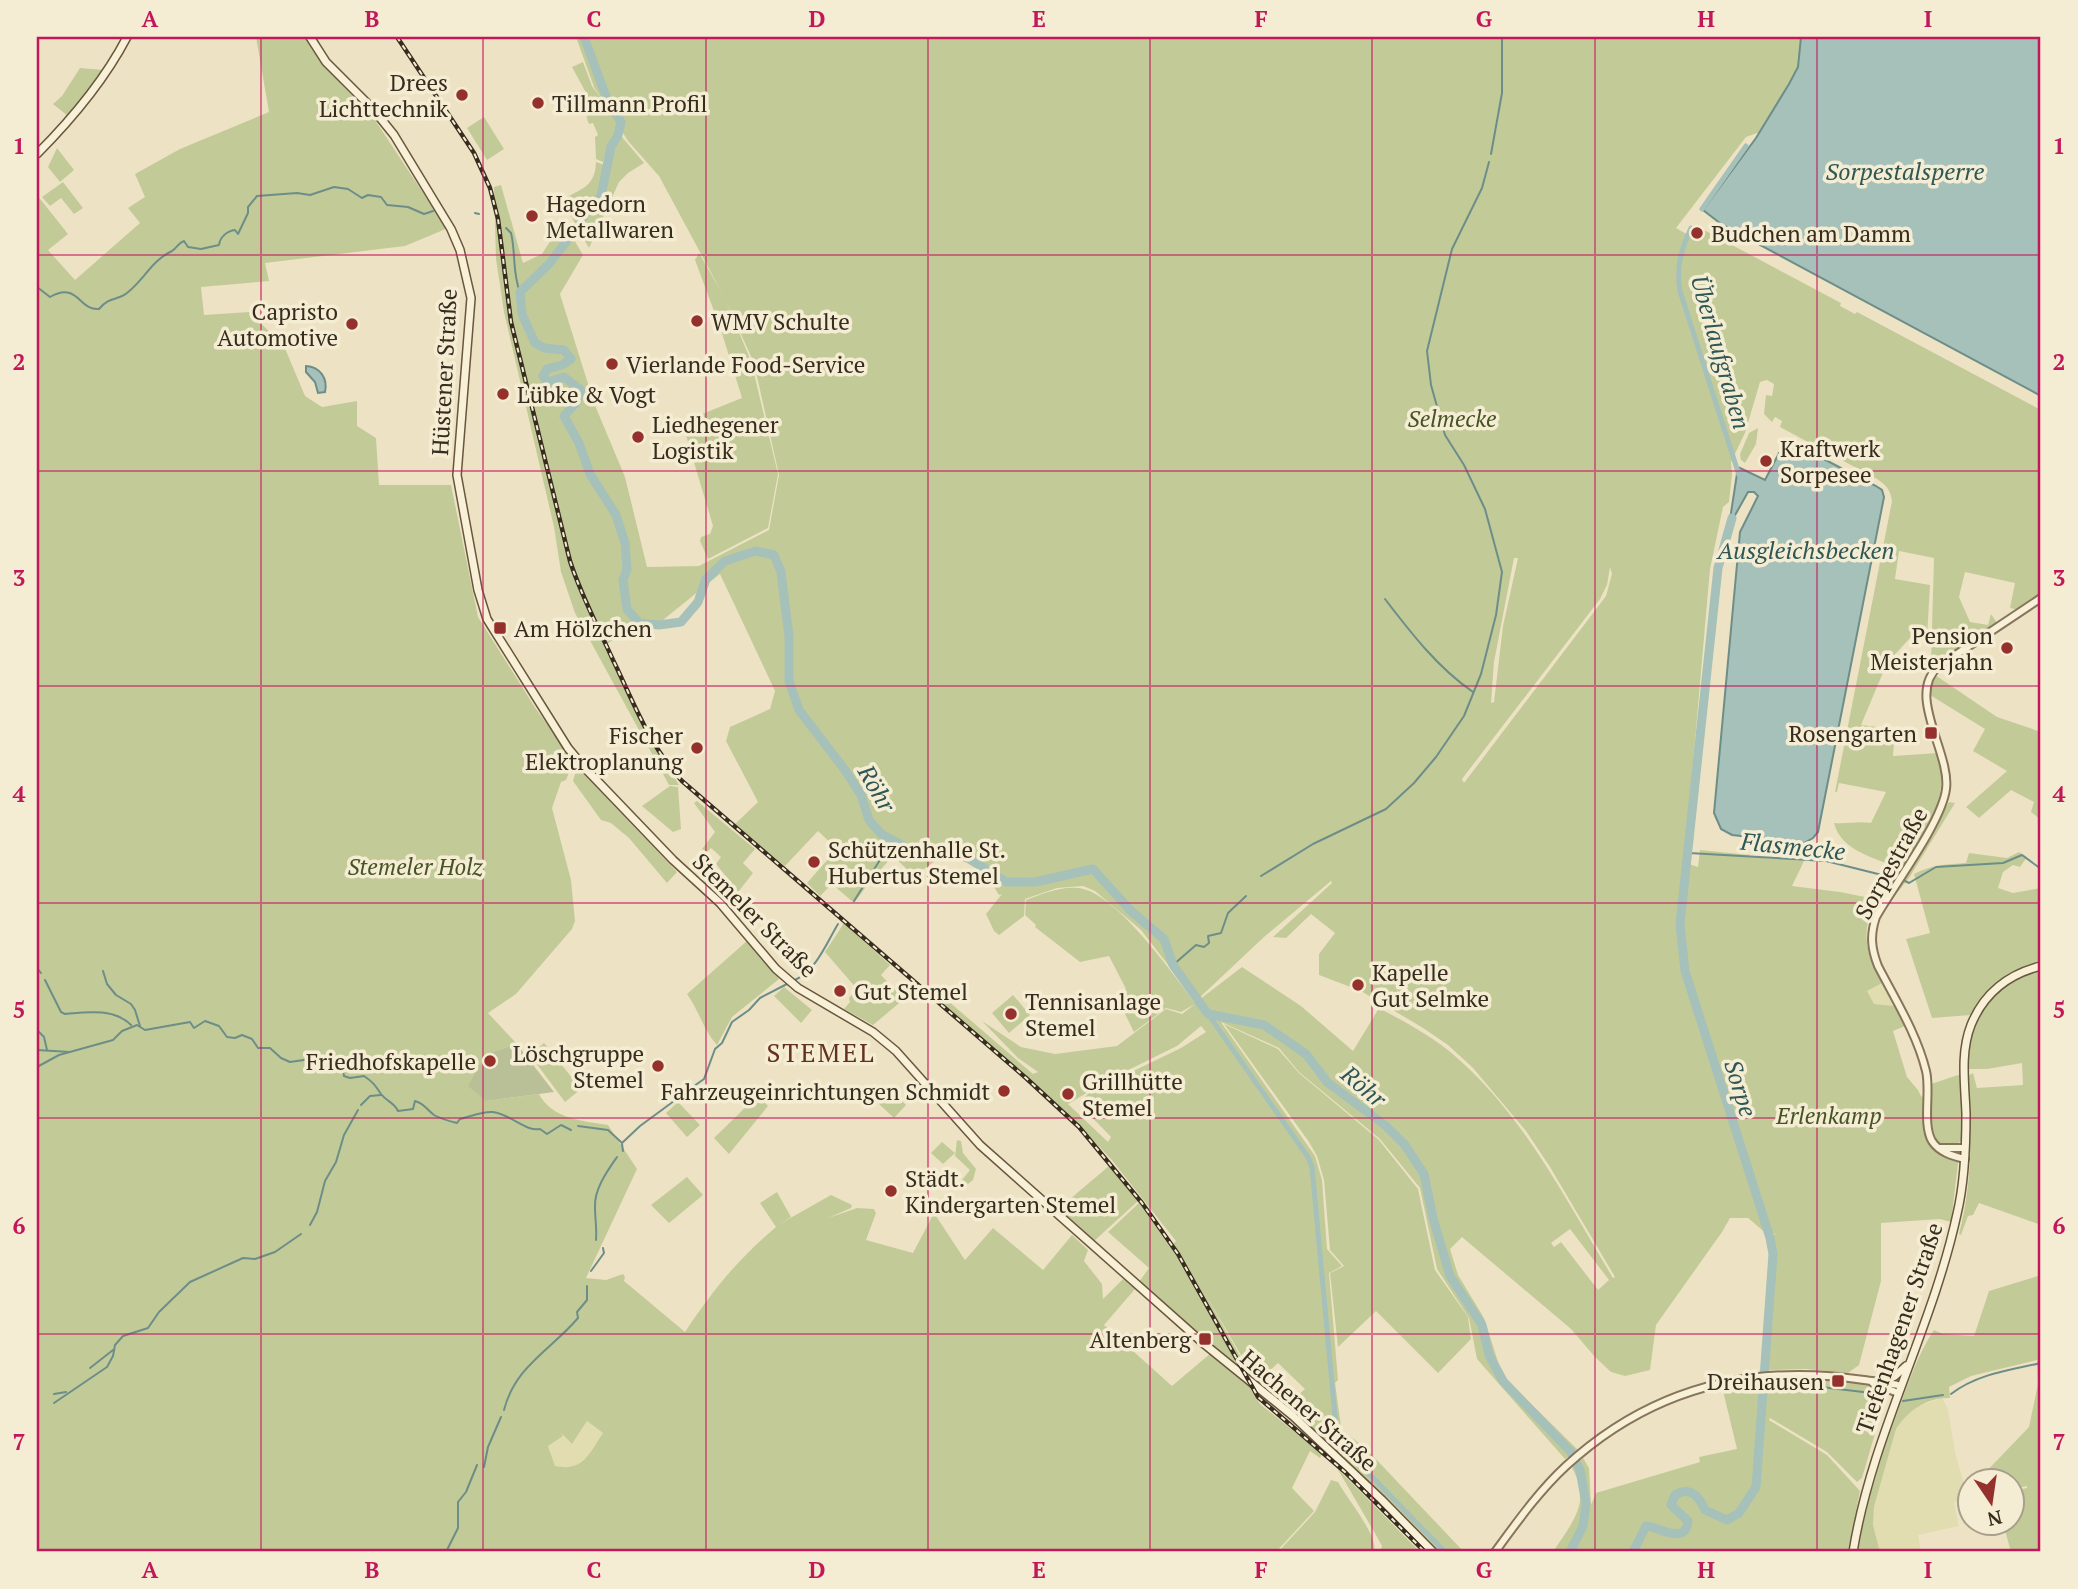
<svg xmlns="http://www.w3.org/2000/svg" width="2078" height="1589" viewBox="0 0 2078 1589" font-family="'PT Serif',serif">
<rect width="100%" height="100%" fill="#ede3c4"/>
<!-- farmland -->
<g fill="#e2ddb1">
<path d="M 1880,981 L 1895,1006 L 1873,1004 L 1859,992 Z"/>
<path d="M 1942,1398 L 1948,1409 L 1955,1452 L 1969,1501 L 1954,1502 L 1959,1526 L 1918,1535 L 1921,1552 L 1880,1552 L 1873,1525 L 1874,1507 L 1896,1428 L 1903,1417 L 1913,1408 Z"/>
<path d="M 587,1421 L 603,1433 L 583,1463 L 567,1469 L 555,1466 L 548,1446 L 563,1436 L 572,1444 Z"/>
</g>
<!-- green -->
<g fill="#c2cb98" fill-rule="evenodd">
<path d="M 256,37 L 317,37 L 319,42 L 315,50 L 341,84 L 373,117 L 445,226 L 445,229 L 441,231 L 405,246 L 265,263 L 269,281 L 201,287 L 204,315 L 249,312 L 284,346 L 305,396 L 322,407 L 357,401 L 357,426 L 376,438 L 379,485 L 451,485 L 478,617 L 536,709 L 577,765 L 570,770 L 566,780 L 561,782 L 552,808 L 571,880 L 575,921 L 572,929 L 516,994 L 488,1013 L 517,1044 L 486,1054 L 486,1101 L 539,1094 C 552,1119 583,1121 608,1125 L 637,1169 L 586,1278 L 606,1280 L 623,1274 L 625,1277 L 624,1281 L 685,1332 C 713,1290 737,1260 776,1227 L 760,1203 L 777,1192 L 791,1217 L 778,1225 L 831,1195 L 852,1205 L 851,1208 L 828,1218 L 857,1208 L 874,1209 L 876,1213 L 866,1240 L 913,1253 L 934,1213 L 965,1260 L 993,1228 L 1043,1270 L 1072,1235 L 1088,1250 L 1084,1261 L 1102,1284 L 1103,1299 L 1123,1279 L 1135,1289 L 1104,1325 L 1172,1386 L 1211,1353 L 1248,1385 L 1260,1404 L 1322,1454 L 1320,1458 L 1310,1451 L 1292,1488 L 1314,1511 L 1276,1552 L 37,1552 L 37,195 L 68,234 L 48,250 L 75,280 L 140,223 L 128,208 L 145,197 L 135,174 L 180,149 L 269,112 ZM 587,1421 L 603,1433 C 589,1453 584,1472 555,1466 L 548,1446 L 563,1436 L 560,1432 L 572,1444 Z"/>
<path d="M 576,37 L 1801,37 L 1798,68 L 1789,84 L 1760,132 L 1746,137 L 1676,228 L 1697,240 L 1704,230 L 1841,303 L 1840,306 L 1855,314 L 1857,312 L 2041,410 L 2041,594 L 2018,610 L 2010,608 L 2015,583 L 1965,572 L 1959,597 L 1970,622 L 1988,625 L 1991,614 L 1997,623 L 1936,666 L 1933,666 L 1931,662 L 1934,558 L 1899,551 L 1895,579 L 1930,585 L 1927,637 L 1911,637 L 1887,663 L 1861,725 L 1895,729 L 1893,756 L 1938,753 C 1950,801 1928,825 1904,865 L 1899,868 C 1875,858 1841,851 1834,823 C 1847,824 1858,821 1871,823 L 1886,792 L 1839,783 L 1837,792 L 1835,792 L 1892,501 C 1890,489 1886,485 1877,479 L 1780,427 L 1782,421 L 1775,417 L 1772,422 L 1764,414 L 1766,395 L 1772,396 L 1774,384 L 1767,380 L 1760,382 L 1745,433 L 1731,462 L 1732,474 L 1729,502 L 1723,507 L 1710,569 L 1679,924 L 1683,973 L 1768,1235 L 1748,1218 L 1730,1218 L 1722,1232 L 1656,1325 L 1650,1370 L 1625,1376 L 1611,1372 L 1595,1357 L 1571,1329 L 1462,1237 L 1450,1249 L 1458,1275 L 1484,1318 L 1500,1368 L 1507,1380 L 1578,1450 L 1565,1459 L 1477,1359 L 1469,1318 L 1437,1269 L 1420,1188 L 1380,1139 L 1299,1072 L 1279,1048 L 1221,1022 L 1315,1156 L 1322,1180 L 1327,1249 L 1342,1266 L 1329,1273 L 1338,1380 L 1335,1383 L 1342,1434 L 1354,1439 L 1373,1456 L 1464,1552 L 1437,1552 L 1374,1488 L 1285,1406 L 1305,1389 L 1278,1363 L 1264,1376 L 1245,1362 L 1203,1290 L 1244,1363 L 1266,1379 L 1260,1385 L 1139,1282 L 1149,1268 L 1108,1232 L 1139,1203 L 1170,1247 L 1176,1241 L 1111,1159 L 1063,1109 L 929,991 L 933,988 L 1033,1074 L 1038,1072 L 1018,1058 L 982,1021 L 1021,1047 L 1055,1054 L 1117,1046 L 1166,1009 L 1182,1014 L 1195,1004 L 1181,1012 L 1166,1008 L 1134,1032 L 1116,996 L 1126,989 L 1109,956 L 1080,962 L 1035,927 L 1036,925 L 1025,915 L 1026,900 C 1042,894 1060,886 1078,888 C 1115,891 1173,974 1195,1003 L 1242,967 L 1301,1006 L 1353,1051 L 1379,1008 C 1405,1022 1432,1036 1455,1056 C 1524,1115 1567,1202 1613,1278 L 1615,1277 L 1550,1167 L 1526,1131 L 1473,1068 L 1448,1045 L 1423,1028 L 1361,991 L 1319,975 L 1319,954 L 1335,933 L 1311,914 L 1286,938 L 1273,937 L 1332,883 L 1331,881 L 1264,937 L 1196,1001 L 1141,930 L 1095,891 L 1083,886 L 1057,888 L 1025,899 L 1024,916 L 999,935 L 994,931 L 986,914 L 1002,894 L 999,895 C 986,872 968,859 942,856 L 914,876 L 893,856 L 872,879 L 854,903 L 832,884 L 820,896 L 807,883 L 837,849 L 818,831 L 785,866 L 734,825 L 758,802 L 726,741 L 730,727 L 770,709 L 775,691 L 720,574 L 658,624 L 637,624 L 604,646 L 638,713 L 639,720 L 679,785 L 669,785 L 575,613 L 561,572 L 554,527 L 504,312 L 496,259 L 494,187 L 501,185 L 523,263 L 542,254 L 563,221 L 583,255 L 560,294 L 594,403 L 625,477 L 647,567 L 699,566 L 769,530 L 779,475 L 754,363 L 726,301 L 751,361 L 778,474 L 768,528 L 708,559 L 700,541 L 701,537 L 710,534 L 713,526 L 682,422 L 742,398 L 721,330 L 695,260 L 699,253 L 722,293 L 659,176 L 628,141 L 618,125 L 603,162 L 596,159 L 595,137 L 598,135 L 593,123 L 589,124 C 586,117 584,108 591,102 L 572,67 L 583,62 L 592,86 L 601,98 L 594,87 ZM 1514,558 L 1518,558 L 1503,626 L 1494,702 L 1491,703 L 1494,662 ZM 1610,567 L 1612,574 L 1606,596 L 1464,783 L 1462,779 L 1600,599 L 1607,585 ZM 1201,1026 L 1206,1032 L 1181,1048 L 1090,1092 L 1083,1099 L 1082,1107 L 1111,1137 L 1108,1142 L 1068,1104 L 1110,1079 L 1177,1046 ZM 1570,1229 L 1609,1280 L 1598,1290 L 1561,1242 L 1554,1247 L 1551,1243 Z"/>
<path d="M 80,68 L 104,70 L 68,116 L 53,104 L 62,96 Z"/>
<path d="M 484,117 L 504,149 L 487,160 L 467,128 Z"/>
<path d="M 617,131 L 644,163 L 628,173 L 619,182 L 589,248 L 562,200 C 582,188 595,187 596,162 L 605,165 Z"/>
<path d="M 57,148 L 74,170 L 60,182 L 48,167 Z"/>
<path d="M 63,182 L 83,208 L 74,214 L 61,198 L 50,206 L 42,197 Z"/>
<path d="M 1758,428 L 1756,444 L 1745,463 L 1741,460 L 1740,454 L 1749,433 Z"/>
<path d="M 1935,675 L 1997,717 L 2041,732 L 2041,820 L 2031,812 L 2034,802 L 2011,790 L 1979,818 L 1966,807 L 2007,771 L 1973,751 L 1985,729 L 1930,695 L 1931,683 Z"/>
<path d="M 582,772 L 677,872 L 667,883 L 629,838 L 611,823 L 601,820 L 573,781 L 575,774 Z"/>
<path d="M 670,786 L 678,787 L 681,829 L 673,832 L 642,806 Z"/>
<path d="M 697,801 L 755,849 L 743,863 L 753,873 L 735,896 L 723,887 L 729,880 L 716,864 L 721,857 L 711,848 L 707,852 L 702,849 L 715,832 L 694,803 Z"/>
<path d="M 1949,802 L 1955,803 L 1909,878 L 1889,903 Z"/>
<path d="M 1700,850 L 1750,855 L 1750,857 L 1804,861 L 1792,886 L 1840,892 L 1875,899 C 1861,934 1865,951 1882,983 L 1867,991 L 1874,1004 L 1895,1006 L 1905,1026 L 1893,1031 L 1907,1077 L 1918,1090 L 1921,1096 L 1926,1099 L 1924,1127 L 1928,1140 L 1935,1151 L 1958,1163 L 1951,1222 L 1940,1219 L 1881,1223 L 1881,1281 L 1859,1365 L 1848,1373 L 1806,1369 L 1766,1370 L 1770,1235 L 1776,1234 L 1769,1233 L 1686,972 C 1681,933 1684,902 1689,864 L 1698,867 Z"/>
<path d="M 2019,852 L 2027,857 L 2020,867 L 2013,865 L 2003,872 L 1998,888 L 2013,893 L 2041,888 L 2041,963 C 2010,971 1989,988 1971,1015 L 1932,1018 L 1906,939 L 1930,933 L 1914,874 C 1931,865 1947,864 1966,863 L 1969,853 L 2007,858 Z"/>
<path d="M 844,923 L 890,965 L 881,975 L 904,999 L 873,1025 L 844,1009 L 850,1002 L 849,998 L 857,989 L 825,952 Z"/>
<path d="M 748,940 L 779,979 L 732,1017 L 717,1045 C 704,1031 699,1011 687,994 Z"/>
<path d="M 2041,970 L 2041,1225 L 1979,1203 L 1973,1215 L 1968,1216 L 1961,1235 L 1959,1234 C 1974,1177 1970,1134 1968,1076 L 1973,1073 L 1977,1088 L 2023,1085 L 2022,1063 L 1987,1069 L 1968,1069 C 1967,1018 1992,984 2041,970 Z"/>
<path d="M 784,987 L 812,1010 L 801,1023 L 774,996 Z"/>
<path d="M 1013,995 L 1030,1015 L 1009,1033 L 992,1013 Z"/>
<path d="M 1224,1024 L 1278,1049 L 1299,1073 L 1379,1140 L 1418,1189 L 1435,1270 L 1468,1317 L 1471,1339 L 1438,1373 L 1376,1311 L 1338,1347 L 1330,1273 L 1344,1266 L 1330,1250 L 1324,1180 L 1317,1156 L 1309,1142 Z"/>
<path d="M 544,1043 L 581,1089 L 565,1102 L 530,1055 Z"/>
<path d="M 1961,1074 L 1961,1141 L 1954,1146 L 1940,1146 L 1931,1136 L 1931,1084 Z"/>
<path d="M 891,1091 L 906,1105 L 894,1118 L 879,1104 Z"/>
<path d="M 758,1095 L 768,1106 L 729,1154 L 714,1138 Z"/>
<path d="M 678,1102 L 700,1125 L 687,1137 L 666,1113 Z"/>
<path d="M 957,1140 L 961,1141 L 963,1153 L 976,1169 L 973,1180 L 968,1184 L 962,1180 L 970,1170 L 955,1156 Z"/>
<path d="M 942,1142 L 955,1153 L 943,1164 L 931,1153 Z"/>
<path d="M 1109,1166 L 1138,1201 L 1093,1242 L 1057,1210 Z"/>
<path d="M 687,1177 L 703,1195 L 669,1223 L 651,1205 Z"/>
<path d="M 2041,1275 L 2041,1552 L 2011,1552 L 2003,1523 L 2011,1522 L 2012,1491 L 2027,1488 L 2027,1486 L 2012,1489 L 2011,1480 L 1983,1480 L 1980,1478 L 2029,1427 L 2038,1384 L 2037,1360 L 1971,1376 L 1949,1387 L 1950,1398 C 1928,1397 1908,1410 1896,1429 L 1874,1507 L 1873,1525 L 1880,1552 L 1858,1552 C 1866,1501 1882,1454 1900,1405 C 1910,1379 1918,1354 1934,1330 L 1943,1334 L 1974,1336 L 1989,1291 Z"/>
<path d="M 1799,1376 L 1867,1383 L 1885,1391 L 1886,1396 L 1862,1478 L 1857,1482 L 1827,1452 L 1770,1418 L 1769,1420 L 1827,1455 L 1860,1491 L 1848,1552 L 1553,1552 C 1572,1522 1592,1503 1572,1468 L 1583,1458 L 1589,1468 L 1591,1505 L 1596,1493 L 1700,1462 L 1699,1457 L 1737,1449 L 1723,1391 L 1761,1383 L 1760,1454 L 1764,1379 Z"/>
<path d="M 1337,1468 L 1420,1552 L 1380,1552 L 1382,1546 L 1376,1535 Z"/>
<path d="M 1331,1480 L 1338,1482 C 1347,1499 1379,1536 1374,1552 L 1278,1552 L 1315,1512 Z"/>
</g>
<!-- cemetery -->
<path fill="#b9c097" d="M 517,1044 L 554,1092 L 486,1101 L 468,1086 L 486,1054 Z"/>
<!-- water -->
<g fill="#a6c0ba" stroke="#6d8e88" stroke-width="2">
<path d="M 1801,37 L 2041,37 L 2041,396 L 1721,224 L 1703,210 L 1756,138 L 1789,84 L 1798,67 Z"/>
<path d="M 306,366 C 320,367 328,378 325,392 L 318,393 L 315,382 L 306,372 Z"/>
<path d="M 1789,441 L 1876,486 L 1882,490 L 1884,497 L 1818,832 L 1813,838 L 1804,843 L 1732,835 L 1721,829 L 1714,813 L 1740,532 L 1758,496 L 1754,492 L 1748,492 L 1729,526 L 1738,467 L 1765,480 L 1779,453 L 1783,455 Z"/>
</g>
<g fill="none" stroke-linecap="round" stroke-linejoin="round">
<!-- stream -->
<g stroke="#6d8e88" stroke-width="2">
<path d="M 1491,154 L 1502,93 L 1502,37"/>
<path d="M 475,213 L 479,214"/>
<path d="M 506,228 L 511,233 C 516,253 512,273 520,292"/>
<path d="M 37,287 L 50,297 C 78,281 79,311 99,309 C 110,296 117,301 127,293 C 145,279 151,261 172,251 C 177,248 178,243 184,241 L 188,247 L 201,249 L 219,245 C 220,237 227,231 235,230 L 238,234 L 248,213 L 248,207 L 257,196 L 297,193 L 310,195 L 334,187 L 348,189 L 362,198 L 368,195 L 381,197 L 387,205 L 408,207 L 424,214 L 433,211"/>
<path d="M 1385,599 C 1411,633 1438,668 1473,692"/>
<path d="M 1689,853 L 1826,861 L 1894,878"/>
<path d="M 1261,876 L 1313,844 L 1386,809 L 1414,783 L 1436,757 L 1464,716 L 1481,674 L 1496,615 L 1502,572 L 1485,509 L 1464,465 L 1445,435 L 1431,385 L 1427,351 L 1452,249 L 1482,188 L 1489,162"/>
<path d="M 1905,881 L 1909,883 L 1936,867 L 2003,863 L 2022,855 L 2041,869"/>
<path d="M 854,901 L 892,841"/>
<path d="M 1173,965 L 1196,945 L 1204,947 L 1209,943 L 1208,936 L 1221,933 L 1228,913 L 1246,896"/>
<path d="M 37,968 L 41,973"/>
<path d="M 103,971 L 107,984 L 116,995 L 131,1004 L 135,1010 L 140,1026"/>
<path d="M 45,980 L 61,1012 L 65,1014 C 87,1012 114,1008 131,1025"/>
<path d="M 795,980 C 817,969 826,944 838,924"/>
<path d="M 37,1030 L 44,1037 L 47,1050"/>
<path d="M 37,1050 L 70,1052"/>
<path d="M 37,1067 L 59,1055 L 113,1040 L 122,1031 L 137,1025 L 145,1030 L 190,1022 L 194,1028 L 205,1021 L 219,1026 L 227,1037 L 235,1038 L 242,1035 L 252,1039 L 258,1048 L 270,1048 L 281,1058 L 290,1062 L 331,1056 L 342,1065 L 344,1076 L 350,1078 L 364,1076 C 373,1082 375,1085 381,1094 C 387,1102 394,1102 398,1111 L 413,1109 L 415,1101 C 425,1104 426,1109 434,1115 C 441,1119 449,1121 457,1123 L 460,1119 C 470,1117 482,1111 493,1112 C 512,1115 526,1132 540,1129 L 547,1134 L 561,1125 L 571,1130"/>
<path d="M 687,1091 L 704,1079 L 715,1049 L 722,1043 L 732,1022 L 749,1010 L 760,998 L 787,984"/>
<path d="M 361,1105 L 370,1096 L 381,1095"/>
<path d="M 578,1126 L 608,1130 L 621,1142"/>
<path d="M 622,1143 L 640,1126 L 674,1101"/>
<path d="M 622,1144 L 623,1151"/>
<path d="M 310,1225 L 317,1212 L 325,1181 L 336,1162 L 344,1135 L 358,1110"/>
<path d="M 596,1240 C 597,1229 595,1219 595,1207 C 594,1189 608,1170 617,1157"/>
<path d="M 591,1271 L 604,1253 L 603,1248"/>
<path d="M 90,1368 L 113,1350"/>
<path d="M 54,1394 L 66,1392"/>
<path d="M 1951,1394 C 1977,1374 2010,1370 2041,1363"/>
<path d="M 1761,1397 L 1776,1386 L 1788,1383 L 1863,1392 L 1873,1394 L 1883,1401"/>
<path d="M 1903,1401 L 1943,1395"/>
<path d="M 54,1403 L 107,1367 L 113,1356 L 115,1345 L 123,1336 L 148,1328 L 159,1312 L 190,1282 L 243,1258 L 255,1259 L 275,1252 L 301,1234"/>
<path d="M 504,1410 C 515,1366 552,1349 578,1318 L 577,1312 L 587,1300 L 587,1286"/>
<path d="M 484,1467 L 488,1447 L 501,1417"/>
<path d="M 457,1551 L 458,1552"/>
<path d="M 446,1552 L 458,1528 L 458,1502 L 466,1492 L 477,1465"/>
</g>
<!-- canal -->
<g stroke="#a6c0ba" stroke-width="5">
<path d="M 1702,209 L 1746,146"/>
<path d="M 1691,228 C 1681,250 1676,266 1680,291 L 1739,475"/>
<path d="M 1208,1014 L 1308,1157 L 1312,1167 L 1337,1438 L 1345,1449 L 1445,1552"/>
</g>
<!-- river -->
<g stroke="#a6c0ba" stroke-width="9">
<path d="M 584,37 L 607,99 L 621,122 L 618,135 L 611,147 L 601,196 L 585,214 L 579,225 L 549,264 L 520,292 L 522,314 L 535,343 L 544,348 L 564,350 L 571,359 L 562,365 L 547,369 L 543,376 L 548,382 L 564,377 L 581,390 L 576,403 L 564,416 L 579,443 L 590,474 L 616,515 L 625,543 L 627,569 L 623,580 L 627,609 L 639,623 L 659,625 L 681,622 L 698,602 L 706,579 L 725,561 L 756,551 L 774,555 L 781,572 L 789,636 L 789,681 L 799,710 L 845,770 L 861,795 L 869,820 L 881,834 L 909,849 L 962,854 L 1006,882 L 1035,882 L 1093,869 L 1131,911 L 1164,939 L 1173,965 L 1208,1014 L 1264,1025 L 1306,1054 L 1327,1082 L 1386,1126 L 1405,1145 L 1424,1174 L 1433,1218 L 1450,1276 L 1482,1325 L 1489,1355 L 1503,1381 L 1571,1452 L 1580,1470 L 1586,1504 L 1583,1526 L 1570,1552"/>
<path d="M 1633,1552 L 1646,1526 C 1660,1527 1685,1546 1688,1521 L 1671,1505 L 1675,1495 C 1690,1486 1699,1496 1705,1510 L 1727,1520 L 1739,1513 L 1756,1487 L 1773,1254 L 1770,1238 L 1685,971 L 1680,924 L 1718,568 L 1732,518"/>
</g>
<!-- tertiary casing -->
<g stroke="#87755b" stroke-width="10">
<g id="tertiary">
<path d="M 1940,1148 L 1965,1148"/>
<path d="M 1965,1159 C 1952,1156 1939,1152 1932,1141 C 1922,1124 1931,1091 1926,1071 C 1917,1034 1895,999 1878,966 C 1871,948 1870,935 1876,917 C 1894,885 1942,822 1946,789 C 1951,753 1905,694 1939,666 L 2041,598"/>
<path d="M 1873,1383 L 1898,1393"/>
<path d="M 1495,1552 C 1517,1522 1539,1491 1566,1466 C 1651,1388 1752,1363 1864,1380 C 1877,1382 1888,1382 1901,1386"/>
</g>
</g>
<!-- secondary casing -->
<g stroke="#69563e" stroke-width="10">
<g id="secondary">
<path d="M 310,37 L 326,62 L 373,109 L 394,135 L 451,229 L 460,250 L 471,298 L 457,475 L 478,590 L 487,619 L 568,748 L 582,765 L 673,860 L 720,903 L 776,969 L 798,988 L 873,1032 L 896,1051 L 980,1145 L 1203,1343 L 1293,1416 L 1382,1500 L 1433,1552"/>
<path d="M 37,154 C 72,119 104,81 127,37"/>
<path d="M 1884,1381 L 1895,1376 L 1906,1366"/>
<path d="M 1853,1552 C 1872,1434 1932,1330 1957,1214 C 1965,1181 1966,1147 1966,1114 C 1965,1084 1960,1053 1971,1025 C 1984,993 2009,974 2041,966"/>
</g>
</g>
<!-- tertiary -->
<use href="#tertiary" stroke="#f8f0d7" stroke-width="6"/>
<!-- secondary -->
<use href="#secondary" stroke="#f8f0d7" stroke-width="7"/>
<!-- rail casing -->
<g stroke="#372c1e" stroke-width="4.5">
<path id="rail" d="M 397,37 L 474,153 L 490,188 L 498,219 L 511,322 L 570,561 C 581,595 598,627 613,660 C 633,701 650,747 682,781 L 1026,1078 L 1079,1127 L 1142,1203 L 1178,1254 L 1258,1397 L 1345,1472 L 1425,1552"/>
</g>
<!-- rail -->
<use href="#rail" stroke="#f5edd3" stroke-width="2" stroke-dasharray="5" stroke-linecap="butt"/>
</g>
<!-- grid -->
<path fill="none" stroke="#c2185b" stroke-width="2" stroke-opacity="0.55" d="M 261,37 L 261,1552M 483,37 L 483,1552M 706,37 L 706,1552M 928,37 L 928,1552M 1150,37 L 1150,1552M 1372,37 L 1372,1552M 1595,37 L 1595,1552M 1817,37 L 1817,1552M 37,255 L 2041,255M 37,471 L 2041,471M 37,686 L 2041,686M 37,903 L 2041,903M 37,1118 L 2041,1118M 37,1334 L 2041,1334"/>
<!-- markers -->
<g fill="#95312c" stroke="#f5edd3" stroke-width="2.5">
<circle cx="462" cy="95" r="7"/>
<circle cx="538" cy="103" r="7"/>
<circle cx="532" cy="216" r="7"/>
<circle cx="1697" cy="233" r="7"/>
<circle cx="697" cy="321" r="7"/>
<circle cx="352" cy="324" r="7"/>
<circle cx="612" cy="364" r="7"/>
<circle cx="503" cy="394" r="7"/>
<circle cx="638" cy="437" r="7"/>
<circle cx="1766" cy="461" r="7"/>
<rect x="493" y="621" width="14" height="14" rx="3.5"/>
<circle cx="2007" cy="648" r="7"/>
<rect x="1924" y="726" width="14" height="14" rx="3.5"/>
<circle cx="697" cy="748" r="7"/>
<circle cx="814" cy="862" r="7"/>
<circle cx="1358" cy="985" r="7"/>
<circle cx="840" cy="991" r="7"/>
<circle cx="1011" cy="1014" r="7"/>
<circle cx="490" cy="1061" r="7"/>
<circle cx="658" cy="1066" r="7"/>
<circle cx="1004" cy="1091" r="7"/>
<circle cx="1068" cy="1094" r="7"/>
<circle cx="891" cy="1191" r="7"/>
<rect x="1198" y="1332" width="14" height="14" rx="3.5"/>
<rect x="1831" y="1374" width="14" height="14" rx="3.5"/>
</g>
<g text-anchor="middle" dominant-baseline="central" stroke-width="7" stroke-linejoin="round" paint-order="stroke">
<!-- poi labels -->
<g font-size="23" fill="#372c1e" stroke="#f5edd3" text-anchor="start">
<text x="448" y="82" text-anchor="end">Drees<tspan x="448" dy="26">Lichttechnik</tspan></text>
<text x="552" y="103">Tillmann Profil</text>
<text x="546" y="203">Hagedorn<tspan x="546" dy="26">Metallwaren</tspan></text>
<text x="1711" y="233">Budchen am Damm</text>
<text x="338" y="311" text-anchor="end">Capristo<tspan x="338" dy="26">Automotive</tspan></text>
<text x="711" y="321">WMV Schulte</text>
<text x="626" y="364">Vierlande Food-Service</text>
<text x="517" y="394">Lübke &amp; Vogt</text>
<text x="652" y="424">Liedhegener<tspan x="652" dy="26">Logistik</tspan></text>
<text x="1780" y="448">Kraftwerk<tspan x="1780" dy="26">Sorpesee</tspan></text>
<text x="514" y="628">Am Hölzchen</text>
<text x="1993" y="635" text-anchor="end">Pension<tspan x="1993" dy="26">Meisterjahn</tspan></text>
<text x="1917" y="733" text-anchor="end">Rosengarten</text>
<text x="683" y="735" text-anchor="end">Fischer<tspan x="683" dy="26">Elektroplanung</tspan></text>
<text x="828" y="849">Schützenhalle St.<tspan x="828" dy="26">Hubertus Stemel</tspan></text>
<text x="1372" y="972">Kapelle<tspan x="1372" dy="26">Gut Selmke</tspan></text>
<text x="854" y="991">Gut Stemel</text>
<text x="1025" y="1001">Tennisanlage<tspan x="1025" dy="26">Stemel</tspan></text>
<text x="644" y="1053" text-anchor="end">Löschgruppe<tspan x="644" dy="26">Stemel</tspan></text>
<text x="476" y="1061" text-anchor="end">Friedhofskapelle</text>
<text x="1082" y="1081">Grillhütte<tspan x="1082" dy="26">Stemel</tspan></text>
<text x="990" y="1091" text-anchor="end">Fahrzeugeinrichtungen Schmidt</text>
<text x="905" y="1178">Städt.<tspan x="905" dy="26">Kindergarten Stemel</tspan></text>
<text x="1191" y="1339" text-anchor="end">Altenberg</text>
<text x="1824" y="1381" text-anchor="end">Dreihausen</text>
</g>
<!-- street labels -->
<g font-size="23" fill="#372c1e" stroke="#f5edd3">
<text transform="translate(444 372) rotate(-87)">Hüstener Straße</text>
<text transform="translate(1891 863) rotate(-61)">Sorpestraße</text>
<text transform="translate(755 915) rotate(45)">Stemeler Straße</text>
<text transform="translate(1899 1328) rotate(-71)">Tiefenhagener Straße</text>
<text transform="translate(1309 1410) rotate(41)">Hachener Straße</text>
</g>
<!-- park labels -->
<g font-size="23" font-style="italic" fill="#455325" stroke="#f5edd3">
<text x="1452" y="418">Selmecke</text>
<text x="415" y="866">Stemeler Holz</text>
<text x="1829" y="1115">Erlenkamp</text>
</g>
<!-- water labels -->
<g font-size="24" font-style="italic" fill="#2e5756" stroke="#f5edd3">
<text x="1905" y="171">Sorpestalsperre</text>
<text transform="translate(1721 352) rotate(74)">Überlaufgraben</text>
<text x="1806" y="550">Ausgleichsbecken</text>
<text transform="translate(877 788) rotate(60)">Röhr</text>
<text transform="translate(1793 846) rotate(6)">Flasmecke</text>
<text transform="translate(1364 1086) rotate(40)">Röhr</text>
<text transform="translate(1741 1088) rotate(73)">Sorpe</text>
</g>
<!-- quarter labels -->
<g font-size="26" letter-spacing="2" fill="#63311f" stroke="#f5edd3">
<text x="821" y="1052">STEMEL</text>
</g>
</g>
<!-- border -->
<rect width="2078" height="1589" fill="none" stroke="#f5edd3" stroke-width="77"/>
<!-- north arrow -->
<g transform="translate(1991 1502) rotate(167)"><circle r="33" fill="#f5edd3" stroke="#a9a08b" stroke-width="2"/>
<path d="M0-5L12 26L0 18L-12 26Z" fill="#95312c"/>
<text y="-10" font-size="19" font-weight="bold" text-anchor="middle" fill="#372c1e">N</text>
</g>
<rect x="38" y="38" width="2001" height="1512" fill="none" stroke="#c2185b" stroke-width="2.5"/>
<g font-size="23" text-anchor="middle" font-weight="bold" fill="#c2185b">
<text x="150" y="27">A</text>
<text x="372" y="27">B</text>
<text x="594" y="27">C</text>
<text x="817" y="27">D</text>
<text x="1039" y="27">E</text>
<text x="1261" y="27">F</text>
<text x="1484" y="27">G</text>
<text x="1706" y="27">H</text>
<text x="1928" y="27">I</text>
<text x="19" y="154">1</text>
<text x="2059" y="154">1</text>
<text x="19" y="370">2</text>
<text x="2059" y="370">2</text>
<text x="19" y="586">3</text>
<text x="2059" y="586">3</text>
<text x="19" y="802">4</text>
<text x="2059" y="802">4</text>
<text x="19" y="1018">5</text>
<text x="2059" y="1018">5</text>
<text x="19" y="1234">6</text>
<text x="2059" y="1234">6</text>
<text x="19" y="1450">7</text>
<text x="2059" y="1450">7</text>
<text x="150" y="1578">A</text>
<text x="372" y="1578">B</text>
<text x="594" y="1578">C</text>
<text x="817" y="1578">D</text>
<text x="1039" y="1578">E</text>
<text x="1261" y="1578">F</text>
<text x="1484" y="1578">G</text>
<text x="1706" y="1578">H</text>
<text x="1928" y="1578">I</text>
</g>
</svg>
